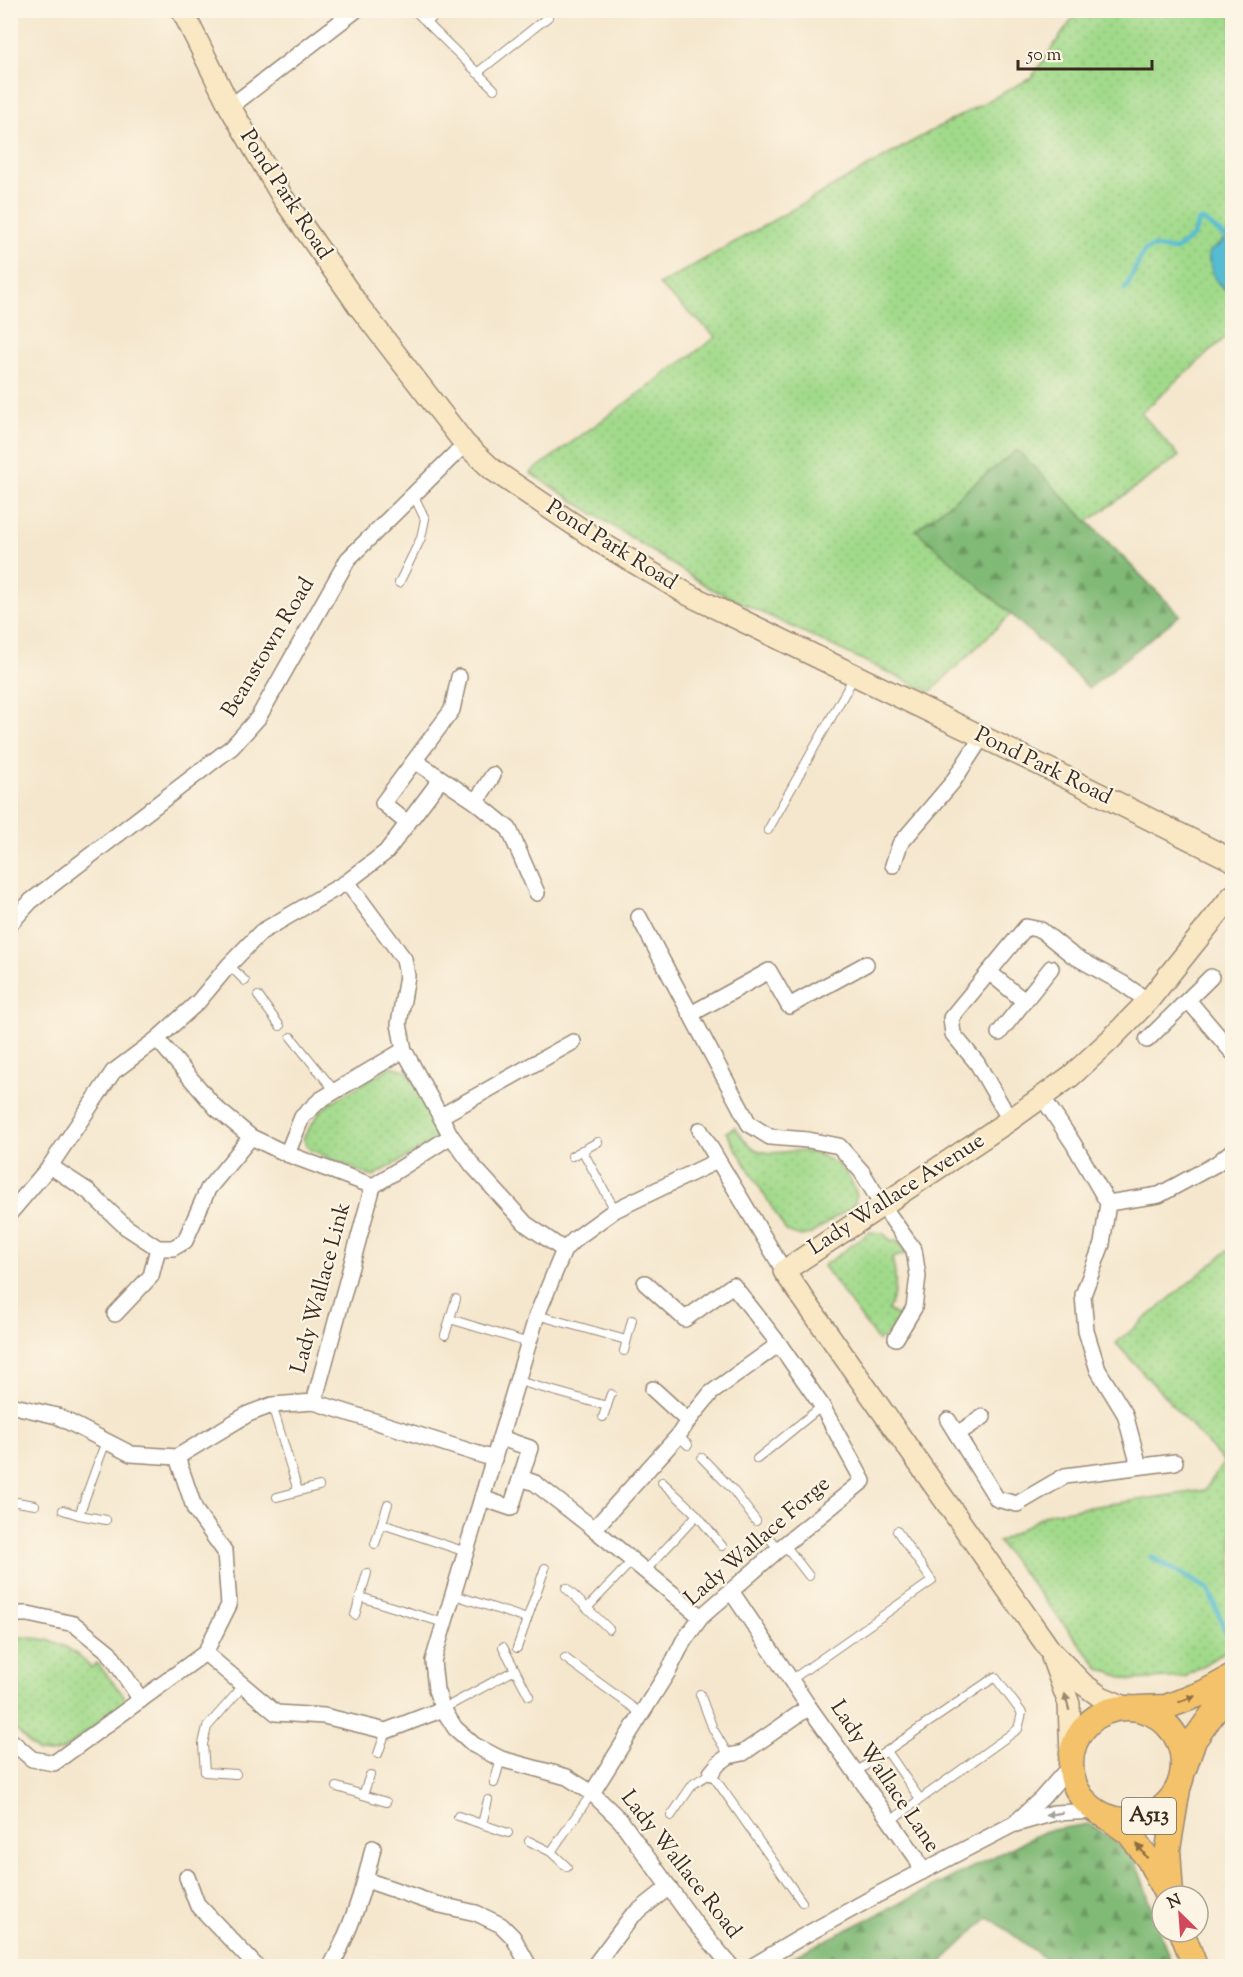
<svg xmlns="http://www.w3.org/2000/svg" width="1243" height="1977" viewBox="0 0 1243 1977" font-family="'Sorts Mill Goudy',serif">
<defs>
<pattern id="green-dots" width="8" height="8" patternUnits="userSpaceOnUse" patternTransform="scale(1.5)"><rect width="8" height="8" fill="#a2da8b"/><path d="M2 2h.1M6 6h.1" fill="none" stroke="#8cbb78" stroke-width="1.8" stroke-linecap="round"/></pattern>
<pattern id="forest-firs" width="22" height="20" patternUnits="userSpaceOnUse" patternTransform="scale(1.5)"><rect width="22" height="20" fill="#81ba77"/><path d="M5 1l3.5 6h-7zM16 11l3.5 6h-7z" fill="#6b9761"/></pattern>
</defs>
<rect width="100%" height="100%" fill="#fcf5e5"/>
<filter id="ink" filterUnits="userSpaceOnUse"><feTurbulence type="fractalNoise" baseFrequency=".0167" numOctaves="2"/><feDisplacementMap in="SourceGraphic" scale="12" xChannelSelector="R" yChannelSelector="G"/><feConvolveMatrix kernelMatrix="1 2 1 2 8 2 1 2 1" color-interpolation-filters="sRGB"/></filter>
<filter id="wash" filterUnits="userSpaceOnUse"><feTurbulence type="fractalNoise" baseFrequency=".008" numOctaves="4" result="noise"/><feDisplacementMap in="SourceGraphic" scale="24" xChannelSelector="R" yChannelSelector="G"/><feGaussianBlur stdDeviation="1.35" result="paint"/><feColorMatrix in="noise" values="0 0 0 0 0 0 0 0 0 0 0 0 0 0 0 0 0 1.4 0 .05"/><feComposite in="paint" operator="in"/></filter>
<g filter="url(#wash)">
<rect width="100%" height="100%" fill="#f5e7ce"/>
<!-- green -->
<g fill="url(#green-dots)" stroke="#6e8254" stroke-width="1.5">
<path d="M 1078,11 L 1232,11 L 1232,228 L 1221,243 L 1208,254 L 1223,288 L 1232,292 L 1232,335 L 1228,335 L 1141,413 L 1179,456 L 1087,522 L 1017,450 L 916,530 L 1011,614 L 930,692 L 708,587 L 530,473 L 716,337 L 659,285 L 924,135 L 1031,78 Z"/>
<path d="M 392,1066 L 407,1071 L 440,1124 L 433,1142 L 372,1177 L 309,1149 L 303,1138 L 320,1112 L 333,1101 Z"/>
<path d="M 735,1127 C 741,1135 747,1145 757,1150 C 769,1155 781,1152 794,1151 C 813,1150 835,1159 847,1175 C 854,1185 857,1191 855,1204 L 811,1234 L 801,1236 L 786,1231 L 726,1132 Z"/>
<path d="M 870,1232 L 883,1233 L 892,1242 L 897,1240 L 906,1254 L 892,1258 C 897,1277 897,1292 888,1310 L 899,1317 L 891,1332 L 878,1341 L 823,1266 Z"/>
<path d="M 1232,1247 L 1232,1647 L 1185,1677 L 1131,1680 L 1100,1669 L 998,1542 L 1049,1513 L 1205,1490 L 1224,1462 L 1116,1343 Z"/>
<path d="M 10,1636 C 48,1639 65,1639 91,1668 L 97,1663 L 125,1697 L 124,1703 L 63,1750 L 51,1753 L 38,1752 L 11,1725 Z"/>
</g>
<!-- forest -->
<g fill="url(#forest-firs)" stroke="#5e724a" stroke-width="1.5">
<path d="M 1017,450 L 1180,615 L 1089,688 L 1011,614 L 916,530 Z"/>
<path d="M 1089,1824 L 1112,1839 L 1136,1862 L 1172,1966 L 1055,1966 L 989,1917 L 937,1966 L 774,1966 L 1045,1831 Z"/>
</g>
<!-- water -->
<path fill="#54bcd1" stroke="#487378" stroke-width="1.5" d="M 1232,228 L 1232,292 C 1213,285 1211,272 1208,253 L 1221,243 Z"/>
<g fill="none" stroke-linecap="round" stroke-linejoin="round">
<!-- stream -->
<g stroke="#54bcd1" stroke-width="5">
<path d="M 1125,290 L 1144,251 L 1153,247 L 1176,250 L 1193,236 L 1199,221 L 1203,220 L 1232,242"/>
<path d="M 1151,1557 L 1208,1589 L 1232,1646"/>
</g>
</g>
</g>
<g filter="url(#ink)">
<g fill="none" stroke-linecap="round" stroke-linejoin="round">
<!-- lane casing -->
<g stroke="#988876" stroke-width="10">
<g id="lane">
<path d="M 414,10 L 494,89"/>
<path d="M 427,23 L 440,10"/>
<path d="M 477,73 L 548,17"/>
<path d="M 399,583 L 421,538 L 425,519 L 413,494"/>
<path d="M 768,830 L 854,677"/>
<path d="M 229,965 L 245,981"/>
<path d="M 258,996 L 280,1026"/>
<path d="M 291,1037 L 334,1090"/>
<path d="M 582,1150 L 615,1210"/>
<path d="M 572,1156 L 598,1142"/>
<path d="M 537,1315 L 626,1340"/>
<path d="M 450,1319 L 529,1343"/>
<path d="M 445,1335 L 456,1299"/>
<path d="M 624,1351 L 632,1320"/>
<path d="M 518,1381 L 607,1406"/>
<path d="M 272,1405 L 298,1491"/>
<path d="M 603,1417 L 611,1394"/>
<path d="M 678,1436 L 688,1445"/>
<path d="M 702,1458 L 733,1490 L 756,1521"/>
<path d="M 757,1459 L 822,1406"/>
<path d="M 662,1482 L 697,1515 L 722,1546"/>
<path d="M 277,1497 L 319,1486"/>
<path d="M 10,1501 L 35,1505"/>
<path d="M 63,1510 L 79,1515 L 106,1520"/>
<path d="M 79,1515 L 106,1441"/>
<path d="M 382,1524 L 466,1552"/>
<path d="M 768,1537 L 779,1549"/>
<path d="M 375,1544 L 388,1504"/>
<path d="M 785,1545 L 809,1576"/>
<path d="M 645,1571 L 697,1515"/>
<path d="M 566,1588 L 609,1629"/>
<path d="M 452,1594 L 527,1619"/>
<path d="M 360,1597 L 444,1623"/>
<path d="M 587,1608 L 633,1560"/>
<path d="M 355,1615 L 367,1573"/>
<path d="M 503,1647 L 529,1696"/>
<path d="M 517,1648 L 545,1568"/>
<path d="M 565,1658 L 642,1714"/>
<path d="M 791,1680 L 932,1581 L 897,1531"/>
<path d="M 700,1694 L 713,1729 L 729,1756"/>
<path d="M 443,1709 L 515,1670"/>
<path d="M 887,1751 L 920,1799"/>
<path d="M 378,1754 L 386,1731"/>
<path d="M 856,1772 L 995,1677 L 1022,1713 L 1018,1729 L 890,1821"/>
<path d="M 236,1774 L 205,1772 L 203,1744 L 207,1727 L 244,1685"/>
<path d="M 494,1783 L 501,1759"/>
<path d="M 337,1787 L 386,1802"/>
<path d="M 363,1795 L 370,1775"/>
<path d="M 458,1816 L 508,1833"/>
<path d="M 671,1816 L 693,1784 L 711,1773 L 802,1902"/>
<path d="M 482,1824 L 488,1800"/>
<path d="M 529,1841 L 551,1852 L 567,1867"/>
<path d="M 551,1852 L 592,1793"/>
</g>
</g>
<!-- street casing -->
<g stroke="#988876" stroke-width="18">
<g id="street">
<path d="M 230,107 L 356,10"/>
<path d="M 415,761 L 476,802 L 509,829 L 537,893"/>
<path d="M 476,802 L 493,775"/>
<path d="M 407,823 L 383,803 L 452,710 L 459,677"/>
<path d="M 893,865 L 900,844 L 952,783 L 982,737"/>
<path d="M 347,882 L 404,959 L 407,976 L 399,1024 L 404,1050 L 451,1136 L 473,1166 L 526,1224 L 564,1250"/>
<path d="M 639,917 L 749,1124 L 770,1137 L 808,1140 L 839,1146 L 862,1172 L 882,1205 L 914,1250 L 918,1276 L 914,1308 L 896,1338"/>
<path d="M 10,924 L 31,901 L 232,747 L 258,718 L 348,559 L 465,444"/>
<path d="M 989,972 L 1024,1001"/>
<path d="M 1188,1000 L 1232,1052"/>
<path d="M 691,1014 L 769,971 L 789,1006 L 866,964"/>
<path d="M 999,1033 L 1051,968"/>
<path d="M 157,1039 L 216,1108 L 251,1137 L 287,1154 L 373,1186"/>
<path d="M 1147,1040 L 1211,977"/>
<path d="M 1043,1098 L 1073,1143 L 1108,1203 L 1102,1244 L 1083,1295 L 1086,1331 L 1098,1370 L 1125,1414 L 1139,1466"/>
<path d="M 441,1116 L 573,1042"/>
<path d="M 1010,1120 L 977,1063 L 953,1034 L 951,1018 L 1026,927 L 1041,930 L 1072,955 L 1122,983 L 1148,1001"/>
<path d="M 700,1130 L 784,1271"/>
<path d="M 287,1154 L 302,1117 L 320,1100 L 404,1050"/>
<path d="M 717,1161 L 615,1210 L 575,1239 L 564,1250 L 537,1315 L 433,1661 L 436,1690 L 443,1709 L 455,1728 L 474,1745 L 501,1759 L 567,1777 L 592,1793 L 621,1821 L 694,1922 L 731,1966"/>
<path d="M 50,1166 L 88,1191 L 126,1227 L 158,1248 L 173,1248 L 185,1241 L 208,1189 L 251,1137"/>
<path d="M 373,1186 L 451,1136"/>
<path d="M 1108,1203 L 1159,1195 L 1216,1164 L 1232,1151"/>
<path d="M 10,1213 L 50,1166 L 113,1072 L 157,1039 L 198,1002 L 229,965 L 261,932 L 347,882 L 386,852 L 441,779"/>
<path d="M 115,1314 L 151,1276 L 158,1248"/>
<path d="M 653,1389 L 688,1421"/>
<path d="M 314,1402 L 373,1186"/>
<path d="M 10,1405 L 57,1416 L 131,1454 L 177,1457 L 248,1414 L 272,1405 L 314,1402 L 494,1459"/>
<path d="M 948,1420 L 997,1499 L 1017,1504 L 1065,1476 L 1175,1462"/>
<path d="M 957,1434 L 983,1417"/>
<path d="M 521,1478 L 535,1483 L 594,1529 L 701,1617"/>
<path d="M 482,1498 L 511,1508 L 530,1448 L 501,1438"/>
<path d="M 594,1529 L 678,1436 L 688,1421 L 711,1393 L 779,1344"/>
<path d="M 731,1591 L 809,1707 L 916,1857 L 922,1872"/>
<path d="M 10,1614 L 28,1614 L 74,1624 L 109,1652 L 141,1700"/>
<path d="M 205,1653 L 276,1713 L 324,1716 L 386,1731 L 443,1709"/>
<path d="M 10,1740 L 32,1759 L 54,1763 L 205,1653 L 229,1605 L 225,1552 L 195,1510 L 177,1457"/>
<path d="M 711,1773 L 719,1763 L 729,1756 L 743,1753 L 809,1707"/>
<path d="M 592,1793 L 669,1670 L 683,1642 L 701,1617 L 779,1549 L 863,1481 L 822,1406 L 779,1344 L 733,1285 L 685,1319 L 645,1283"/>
<path d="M 1015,1823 L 1042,1798 L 1071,1765"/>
<path d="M 187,1877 L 197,1904 L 256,1966"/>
<path d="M 366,1880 L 436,1904 L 476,1913 L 501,1925 L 513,1937 L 529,1966"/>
<path d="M 331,1966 C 351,1930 364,1889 373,1848"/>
<path d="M 594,1966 L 631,1917 L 669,1887"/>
<path d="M 753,1966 L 800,1938 L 879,1894 L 1012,1825 L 1054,1813 L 1097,1811"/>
</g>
</g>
<!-- secondary casing -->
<g stroke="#988876" stroke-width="24">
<g id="secondary">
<path d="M 182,10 L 230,107 L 283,198 L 358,305 L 465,444 L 493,470 L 603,544 L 689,595 L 1055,772 L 1232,860"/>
<path d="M 1052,1657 L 1069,1704 L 1071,1756"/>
<path d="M 1125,1707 L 1101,1697 L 1083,1684 L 1050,1650 L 784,1271 L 1010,1120 L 1071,1076 L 1110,1040 L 1148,1001 L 1232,896"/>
</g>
</g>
<!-- primary casing -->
<g stroke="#988876" stroke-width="27">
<g id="primary">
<path d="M 1139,1708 L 1166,1707 L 1203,1693 L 1232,1677"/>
<circle cx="1127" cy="1764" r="56"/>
<path d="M 1184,1769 L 1194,1740 L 1232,1687"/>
<path d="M 1106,1816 L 1129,1833 L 1149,1860 L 1167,1896"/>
<path d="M 1171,1896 L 1168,1849 L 1178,1789"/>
<path d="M 1182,1932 L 1195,1966"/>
</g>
</g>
<!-- lane -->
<use href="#lane" stroke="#fff" stroke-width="8"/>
<!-- street -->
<use href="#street" stroke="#fff" stroke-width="15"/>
<!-- secondary -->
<use href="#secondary" stroke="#fae7c3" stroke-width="21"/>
<!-- primary -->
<use href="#primary" stroke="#f3c26a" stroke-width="24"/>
</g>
<!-- one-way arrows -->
<defs><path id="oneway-solid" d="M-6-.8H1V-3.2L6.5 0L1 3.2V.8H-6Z" transform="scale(1.5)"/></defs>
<g fill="#8e6e40">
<use href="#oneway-solid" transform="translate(1187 1699) rotate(-20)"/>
<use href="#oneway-solid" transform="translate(1142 1851) rotate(-126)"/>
</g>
<use fill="#9a8870" href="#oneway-solid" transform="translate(1067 1702) rotate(-105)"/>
<use fill="#a79f9a" href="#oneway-solid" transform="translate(1054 1814) rotate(171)"/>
</g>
<g text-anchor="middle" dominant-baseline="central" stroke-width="4.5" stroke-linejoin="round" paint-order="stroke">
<!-- shield labels -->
<rect fill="#fcf5e5" stroke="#75675a" stroke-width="1.5" x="1122" y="1798" width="54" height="36" rx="4.5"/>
<g font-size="21" font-weight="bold" fill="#3b2a1e">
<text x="1149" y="1816">A513</text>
</g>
<!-- street labels -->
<g font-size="22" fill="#3b2a1e" stroke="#fcf5e5">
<text transform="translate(285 195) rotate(57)">Pond Park Road</text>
<text transform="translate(611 546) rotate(32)">Pond Park Road</text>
<text transform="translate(269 648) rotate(-59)">Beanstown Road</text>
<text transform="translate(1043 767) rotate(26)">Pond Park Road</text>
<text transform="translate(897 1195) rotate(-33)">Lady Wallace Avenue</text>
<text transform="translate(322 1288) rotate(-75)">Lady Wallace Link</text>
<text transform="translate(758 1542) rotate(-41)">Lady Wallace Forge</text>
<text transform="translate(884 1777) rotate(56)">Lady Wallace Lane</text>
<text transform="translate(680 1865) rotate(52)">Lady Wallace Road</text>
</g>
</g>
<!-- margin -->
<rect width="1243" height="1977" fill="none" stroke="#fcf5e5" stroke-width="36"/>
<!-- north arrow -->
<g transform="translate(1180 1914) rotate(335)"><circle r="28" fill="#fcf5e5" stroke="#afa495" stroke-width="1.5"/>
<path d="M0-4.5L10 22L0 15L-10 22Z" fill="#d1495b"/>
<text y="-9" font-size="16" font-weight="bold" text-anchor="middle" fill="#3b2a1e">N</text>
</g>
<!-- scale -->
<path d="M1018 60v9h134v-9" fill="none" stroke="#3b2a1e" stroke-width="3"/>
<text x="1027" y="60" font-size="18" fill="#3b2a1e" stroke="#fcf5e5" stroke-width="4.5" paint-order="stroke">50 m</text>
</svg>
